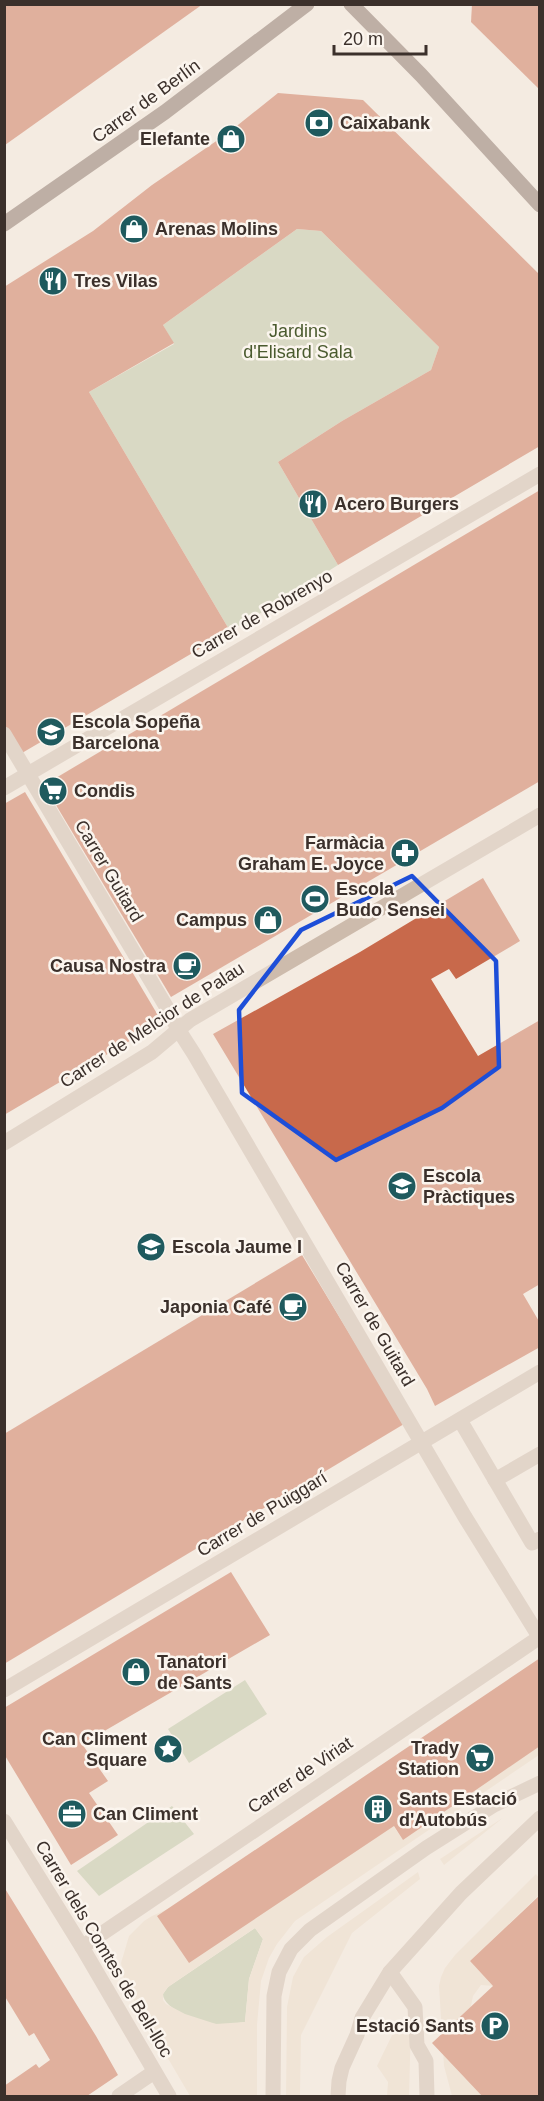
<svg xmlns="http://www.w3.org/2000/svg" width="544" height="2101" viewBox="0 0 544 2101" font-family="Arial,sans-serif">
<rect width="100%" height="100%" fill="#f4ebe1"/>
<!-- green -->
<g fill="#b8c4a0">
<path d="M 297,229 L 321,231 L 439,347 L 431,370 L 342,421 L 278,462 L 338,565 L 276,604 L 230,631 L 89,392 L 174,344 L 163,325 Z"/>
<path d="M 245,1680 L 267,1714 L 189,1763 L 168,1729 Z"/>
<path d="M 172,1806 L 194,1834 L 99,1896 L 77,1871 Z"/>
<path d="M 255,1928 L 263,1939 L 249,1979 L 245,2022 C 236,2023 226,2025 217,2024 C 202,2023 163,2010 163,1994 L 168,1987 Z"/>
</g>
<!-- plaza -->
<g fill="#ecdcc8" fill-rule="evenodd">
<path d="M 539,1665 L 377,1802 L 403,1840 L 539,1746 L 539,1755 L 295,1921 L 277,1944 L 269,1958 L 261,1981 L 257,2025 L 257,2096 L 190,2096 L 125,1985 L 121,1963 L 129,1936 L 144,1921 L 152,1916 L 226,1883 L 222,1872 L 271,1851 L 267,1842 L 328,1811 L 326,1802 L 380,1779 L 376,1768 L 436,1740 L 512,1677 ZM 255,1928 L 263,1939 L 249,1979 L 245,2022 L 216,2024 L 185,2014 L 166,2004 L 163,2000 L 163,1994 L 168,1987 Z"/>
<path d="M 504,1817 L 444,1865 L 440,1859 Z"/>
<path d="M 418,1872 L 420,1879 L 352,1933 L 301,2035 L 300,2096 L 286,2096 L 287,2007 L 293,1977 L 304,1957 L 327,1937 Z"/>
<path d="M 536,1874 L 539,1878 L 539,1895 L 470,1961 L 493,1986 L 481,1985 L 473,1996 L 471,2006 L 521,2055 L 480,2094 L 482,2096 L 452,2096 L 444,2066 L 439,1986 L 441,1977 L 445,1968 L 455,1955 Z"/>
<path d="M 398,2023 L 411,2025 L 409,2096 L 387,2096 L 388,2082 L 377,2066 Z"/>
</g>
<!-- building -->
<g fill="#c8694b">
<path d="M 5,4 L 203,4 L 5,145 Z"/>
<path d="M 472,4 L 540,4 L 540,90 L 471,22 Z"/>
<path d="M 278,93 L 363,100 L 540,275 L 540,446 L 338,565 L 278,462 L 342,421 L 431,370 L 439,347 L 321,231 L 297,229 L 163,325 L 174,343 L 89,392 L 230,631 L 22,753 L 4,724 L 4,287 L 93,231 L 152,185 L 228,133 Z"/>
<path d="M 540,490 L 540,781 L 171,997 L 44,785 Z"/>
<path d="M 25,792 L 162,1022 L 4,1115 L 4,804 Z"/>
<path d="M 483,878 L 520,941 L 456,979 L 449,969 L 431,979 L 478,1056 L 540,1020 L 540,1284 L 523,1294 L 540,1323 L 540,1347 L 435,1406 L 427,1389 L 213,1034 L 360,952 Z"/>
<path d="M 302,1255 L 404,1424 L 4,1664 L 4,1434 Z"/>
<path d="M 231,1572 L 270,1635 L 82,1744 L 108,1781 L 89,1793 L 118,1835 L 71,1865 L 4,1754 L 4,1708 Z"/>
<path d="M 540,1658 L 540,1746 L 403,1840 L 394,1826 L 189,1963 L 157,1916 Z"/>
<path d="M 4,1887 L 96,2036 L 118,2075 L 87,2096 L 4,2096 L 4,2086 L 36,2064 L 39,2068 L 50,2060 L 34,2033 L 29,2036 L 4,1995 Z"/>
<path d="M 540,1895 L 540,2096 L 482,2096 L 432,2043 L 493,1986 L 470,1961 Z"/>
</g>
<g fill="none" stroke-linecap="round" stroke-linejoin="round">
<!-- minor -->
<g stroke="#cdbbac" stroke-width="15">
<path d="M 4,734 L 167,1008 L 178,1029 L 194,1054 L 465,1517 L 540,1638"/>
<path d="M 4,788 L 540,474"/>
<path d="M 4,1143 L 152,1052 L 190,1020 L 540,815"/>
<path d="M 460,1420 L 532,1543 L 540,1539"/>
<path d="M 495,1480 L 540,1454"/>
<path d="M 4,1690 L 540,1372"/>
<path d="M 4,1821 L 82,1947 L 169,2096"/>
<path d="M 82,1947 L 540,1637"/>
<path d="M 390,1972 L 415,2007 L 417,2045 L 426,2061 L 427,2096"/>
<path d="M 119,2096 L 154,2072"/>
<path d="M 273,2096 L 274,1996 L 279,1972 L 291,1949 L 310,1930 L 426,1848 L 494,1805 L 540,1783"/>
<path d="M 338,2096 L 339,2081 L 342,2068 L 357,2035 L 362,2018 L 390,1972 L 461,1893 L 540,1818"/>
</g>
<!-- major -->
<g stroke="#7d675c" stroke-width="15">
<path d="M 351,4 L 421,75 L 540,205"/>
<path d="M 4,224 L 165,112 L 307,4"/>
</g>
</g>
<!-- marked area -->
<path d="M0 0H544V2101H0ZM 412,876 L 496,961 L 499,1067 L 442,1108 L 336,1160 L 242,1093 L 239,1010 L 301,930 Z" fill="#f4ebe1" fill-opacity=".55" fill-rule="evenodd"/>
<path fill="none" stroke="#1d4ed8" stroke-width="4.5" stroke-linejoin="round" d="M 412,876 L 496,961 L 499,1067 L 442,1108 L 336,1160 L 242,1093 L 239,1010 L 301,930 Z"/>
<!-- icons -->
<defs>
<g id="bank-disc" transform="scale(1.5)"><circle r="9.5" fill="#1f5a5e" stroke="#fbf5ee"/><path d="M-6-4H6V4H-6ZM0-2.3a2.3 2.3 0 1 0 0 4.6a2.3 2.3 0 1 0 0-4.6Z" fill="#fff"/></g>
<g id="shop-disc" transform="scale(1.5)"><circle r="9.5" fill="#1f5a5e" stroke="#fbf5ee"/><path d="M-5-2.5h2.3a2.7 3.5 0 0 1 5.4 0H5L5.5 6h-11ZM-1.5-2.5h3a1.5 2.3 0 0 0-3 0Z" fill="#fff"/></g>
<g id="restaurant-disc" transform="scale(1.5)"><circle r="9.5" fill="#1f5a5e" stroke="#fbf5ee"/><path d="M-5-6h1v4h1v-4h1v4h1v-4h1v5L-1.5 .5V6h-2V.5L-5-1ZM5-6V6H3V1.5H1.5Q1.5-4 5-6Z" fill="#fff"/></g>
<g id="university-disc" transform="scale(1.5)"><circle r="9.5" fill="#1f5a5e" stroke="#fbf5ee"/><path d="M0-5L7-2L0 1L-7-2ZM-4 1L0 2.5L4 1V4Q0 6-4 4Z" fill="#fff"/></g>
<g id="supermarket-disc" transform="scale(1.5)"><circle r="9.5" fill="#1f5a5e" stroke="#fbf5ee"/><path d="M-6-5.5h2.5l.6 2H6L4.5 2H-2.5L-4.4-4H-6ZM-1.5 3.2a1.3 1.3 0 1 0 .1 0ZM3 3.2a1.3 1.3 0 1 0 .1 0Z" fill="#fff"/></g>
<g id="pharmacy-disc" transform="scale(1.5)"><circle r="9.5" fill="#1f5a5e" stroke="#fbf5ee"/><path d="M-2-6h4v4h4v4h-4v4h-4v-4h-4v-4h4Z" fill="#fff"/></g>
<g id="stadium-disc" transform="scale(1.5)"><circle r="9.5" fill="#1f5a5e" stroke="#fbf5ee"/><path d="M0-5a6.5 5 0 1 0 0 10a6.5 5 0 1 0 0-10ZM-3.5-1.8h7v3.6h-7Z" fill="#fff"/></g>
<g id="cafe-disc" transform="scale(1.5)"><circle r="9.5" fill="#1f5a5e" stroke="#fbf5ee"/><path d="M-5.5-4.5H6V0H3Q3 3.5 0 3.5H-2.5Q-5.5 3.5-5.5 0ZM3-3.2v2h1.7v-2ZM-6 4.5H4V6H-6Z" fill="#fff"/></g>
<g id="school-disc" transform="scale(1.5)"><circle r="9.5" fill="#1f5a5e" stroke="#fbf5ee"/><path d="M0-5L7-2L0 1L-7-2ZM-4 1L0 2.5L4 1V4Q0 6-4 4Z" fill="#fff"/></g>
<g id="sight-disc" transform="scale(1.5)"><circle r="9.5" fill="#1f5a5e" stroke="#fbf5ee"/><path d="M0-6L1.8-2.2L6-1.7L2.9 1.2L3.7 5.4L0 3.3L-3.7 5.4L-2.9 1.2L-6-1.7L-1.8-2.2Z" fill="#fff"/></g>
<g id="building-disc" transform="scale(1.5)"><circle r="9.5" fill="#1f5a5e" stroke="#fbf5ee"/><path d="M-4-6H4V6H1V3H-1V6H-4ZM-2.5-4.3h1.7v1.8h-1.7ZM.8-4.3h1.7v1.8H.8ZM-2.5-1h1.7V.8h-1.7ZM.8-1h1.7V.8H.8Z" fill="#fff"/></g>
<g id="office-disc" transform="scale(1.5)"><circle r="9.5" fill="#1f5a5e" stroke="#fbf5ee"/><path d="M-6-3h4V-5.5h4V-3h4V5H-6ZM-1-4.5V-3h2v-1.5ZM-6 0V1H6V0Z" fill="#fff"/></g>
<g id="parking-disc" transform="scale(1.5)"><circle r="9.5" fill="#1f5a5e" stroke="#fbf5ee"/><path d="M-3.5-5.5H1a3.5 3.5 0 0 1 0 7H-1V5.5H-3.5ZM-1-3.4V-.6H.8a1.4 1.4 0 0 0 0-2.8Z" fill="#fff"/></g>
</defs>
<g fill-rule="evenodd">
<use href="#bank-disc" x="319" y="123"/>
<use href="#shop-disc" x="231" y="139"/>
<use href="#shop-disc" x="134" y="229"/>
<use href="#restaurant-disc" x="53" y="281"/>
<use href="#restaurant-disc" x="313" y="504"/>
<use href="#university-disc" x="51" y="732"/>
<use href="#supermarket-disc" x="53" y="791"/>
<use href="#pharmacy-disc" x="405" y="853"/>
<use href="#stadium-disc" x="315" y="899"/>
<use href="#shop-disc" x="268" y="920"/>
<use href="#cafe-disc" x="187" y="966"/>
<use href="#school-disc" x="402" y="1186"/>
<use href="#school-disc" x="151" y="1247"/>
<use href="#cafe-disc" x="293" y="1307"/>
<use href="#shop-disc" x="136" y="1672"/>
<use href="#sight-disc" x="168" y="1749"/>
<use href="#supermarket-disc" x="480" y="1758"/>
<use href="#building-disc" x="378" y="1809"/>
<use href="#office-disc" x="72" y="1814"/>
<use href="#parking-disc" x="495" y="2026"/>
</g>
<g text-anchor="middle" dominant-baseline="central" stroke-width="5" stroke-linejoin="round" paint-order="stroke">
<!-- street labels -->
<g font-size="18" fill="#3b302b" stroke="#fbf5ee">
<text transform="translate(146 101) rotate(-36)">Carrer de Berlín</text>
<text transform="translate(262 614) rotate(-30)">Carrer de Robrenyo</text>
<text transform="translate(109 871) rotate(59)">Carrer Guitard</text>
<text transform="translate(152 1025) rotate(-33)">Carrer de Melcior de Palau</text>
<text transform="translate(375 1324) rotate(60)">Carrer de Guitard</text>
<text transform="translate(262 1514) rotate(-31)">Carrer de Puiggarí</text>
<text transform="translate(300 1775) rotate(-34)">Carrer de Viriat</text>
<text transform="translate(104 1949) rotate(59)">Carrer dels Comtes de Bell-lloc</text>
</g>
<!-- poi labels -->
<g font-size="18" font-weight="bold" fill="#3b302b" stroke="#fbf5ee" text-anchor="start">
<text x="340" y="123">Caixabank</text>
<text x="210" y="139" text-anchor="end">Elefante</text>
<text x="155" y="229">Arenas Molins</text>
<text x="74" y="281">Tres Vilas</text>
<text x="334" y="504">Acero Burgers</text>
<text x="72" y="722">Escola Sopeña<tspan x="72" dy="21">Barcelona</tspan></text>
<text x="74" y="791">Condis</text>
<text x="384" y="843" text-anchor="end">Farmàcia<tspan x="384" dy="21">Graham E. Joyce</tspan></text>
<text x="336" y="889">Escola<tspan x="336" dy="21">Budo Sensei</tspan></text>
<text x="247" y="920" text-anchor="end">Campus</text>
<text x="166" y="966" text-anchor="end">Causa Nostra</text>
<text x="423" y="1176">Escola<tspan x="423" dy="21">Pràctiques</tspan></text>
<text x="172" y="1247">Escola Jaume I</text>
<text x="272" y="1307" text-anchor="end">Japonia Café</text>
<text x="157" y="1662">Tanatori<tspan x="157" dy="21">de Sants</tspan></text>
<text x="147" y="1739" text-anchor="end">Can Climent<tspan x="147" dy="21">Square</tspan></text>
<text x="459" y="1748" text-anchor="end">Trady<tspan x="459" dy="21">Station</tspan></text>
<text x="399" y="1799">Sants Estació<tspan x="399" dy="21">d'Autobús</tspan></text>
<text x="93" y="1814">Can Climent</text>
<text x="474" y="2026" text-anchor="end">Estació Sants</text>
</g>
<!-- park labels -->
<g font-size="18" fill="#4a5a2e" stroke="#fbf5ee">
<text x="298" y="331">Jardins<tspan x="298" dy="21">d'Elisard Sala</tspan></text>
</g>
</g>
<!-- border -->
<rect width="544" height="2101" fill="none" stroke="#3b302b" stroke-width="12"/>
<!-- scale -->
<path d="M334 45v9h92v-9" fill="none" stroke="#3b302b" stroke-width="3"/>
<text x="343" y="45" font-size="18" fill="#3b302b" stroke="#fbf5ee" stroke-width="4.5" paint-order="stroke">20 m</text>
</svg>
